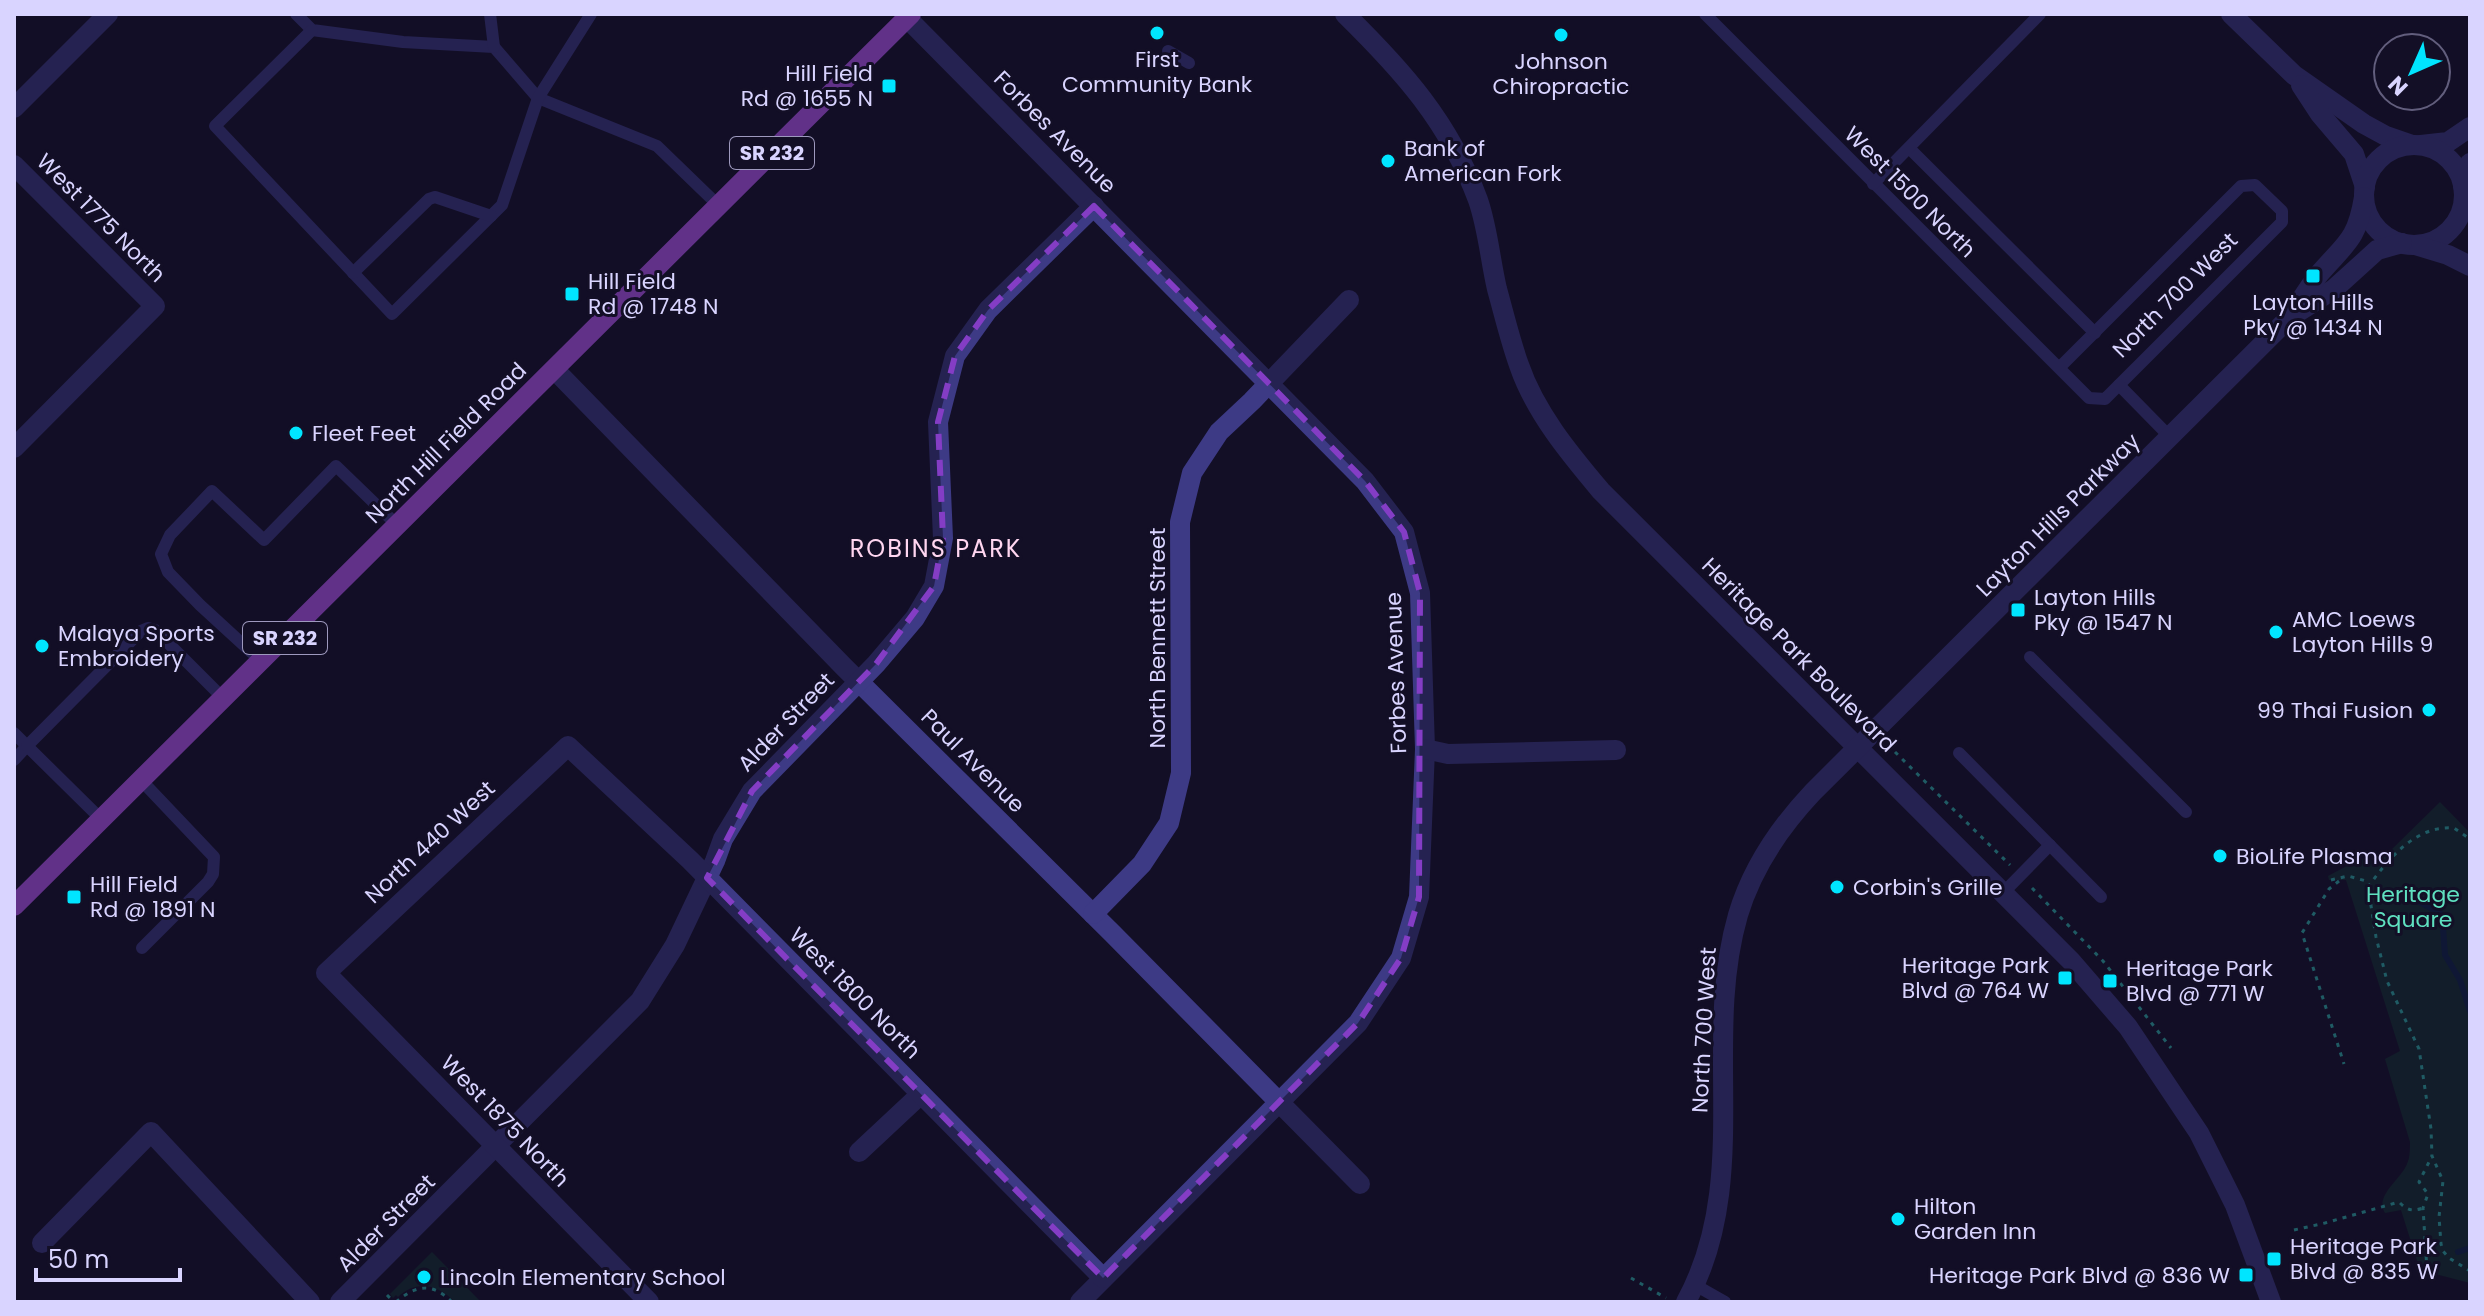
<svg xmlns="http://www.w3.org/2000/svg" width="2484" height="1316" viewBox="0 0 2484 1316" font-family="Poppins,sans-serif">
<rect width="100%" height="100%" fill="#130f26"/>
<!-- green -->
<g fill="#12302f">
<path d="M 2440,802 L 2470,833 L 2470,1283 L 2420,1270 L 2401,1210 L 2385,1213 C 2375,1197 2397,1182 2405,1168 C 2410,1160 2410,1151 2410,1142 L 2385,1059 L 2400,1051 L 2346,880 L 2329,880 L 2328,876 L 2360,859 L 2369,858 L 2372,861 L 2384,857 Z"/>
<path d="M 432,1252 L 481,1302 L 455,1302 C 438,1285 417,1279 398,1297 L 396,1295 L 393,1298 L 390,1294 Z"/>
</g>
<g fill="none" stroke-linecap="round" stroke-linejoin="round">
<!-- stream -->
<g stroke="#0c2248" stroke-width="6">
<path d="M 2407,890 L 2416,900 L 2440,913 L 2443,927 L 2445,955 L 2460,980 L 2470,1011"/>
<path d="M 2458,1252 L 2470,1248"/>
</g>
<!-- path -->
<g stroke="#2fb8b0" stroke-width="3" stroke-dasharray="4 6" stroke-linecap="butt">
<path d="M 1895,752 L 2010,865"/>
<path d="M 2331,880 L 2348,876 L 2366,881 L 2368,887 L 2376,937 L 2387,981 L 2419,1049 L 2431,1129 L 2432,1156 L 2443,1181 L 2439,1217 L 2441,1244 L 2443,1251 L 2449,1258 L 2470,1271"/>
<path d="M 2339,881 L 2329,889 L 2302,933 L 2344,1064"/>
<path d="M 2368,887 C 2389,858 2416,825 2454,828 L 2470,839"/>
<path d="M 2032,888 L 2103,961 L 2171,1048"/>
<path d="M 2294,1230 L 2325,1223 L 2399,1202 C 2407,1210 2412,1212 2423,1208"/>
<path d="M 2427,1270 L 2423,1208 L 2428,1194 L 2419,1182 L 2432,1156"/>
<path d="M 1631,1278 L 1666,1298"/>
<path d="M 387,1295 L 394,1302"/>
<path d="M 396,1302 C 416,1285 432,1282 452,1302"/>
</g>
<!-- service -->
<g stroke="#3d3a85" stroke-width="12">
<path d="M 296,14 L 312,30 L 403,42 L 494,47 L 538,98 L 657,146 L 719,206"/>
<path d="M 490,14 L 494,47"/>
<path d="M 1705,14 L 2089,398 L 2105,399 L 2282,222 L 2282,211 L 2255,185 L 2241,186 L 2059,368"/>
<path d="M 312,30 L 215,126 L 392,314 L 502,205 L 538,98 L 591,14"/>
<path d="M 1168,51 L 1189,63"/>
<path d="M 1909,148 L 2095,333"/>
<path d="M 1873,184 L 2040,14"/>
<path d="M 353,273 L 429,199 L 435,197 L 491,216"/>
<path d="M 2119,385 L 2170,437"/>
<path d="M 2030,657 L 2186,812"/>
<path d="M 261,661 L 200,605 L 168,572 L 161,554 L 170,535 L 212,491 L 264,540 L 336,466 L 397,525"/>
<path d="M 14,733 L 27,746 L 14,760"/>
<path d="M 1959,753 L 2101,897"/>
<path d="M 140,779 L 214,857 L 213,874 L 208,882 L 142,948"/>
<path d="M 102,820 L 27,746 L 141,631 L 148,628 L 155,630 L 223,698"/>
<path d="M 2003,893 L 2050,845"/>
<path d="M 1695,1285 L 1725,1302"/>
</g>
<!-- minor -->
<g stroke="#3d3a85" stroke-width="20">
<path d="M 907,18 L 1365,481 L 1404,532 L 1420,593 L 1425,749 L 1419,897 L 1401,958 L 1358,1023 L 1080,1302"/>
<path d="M 14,108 L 108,14"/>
<path d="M 2421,145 L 2448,142 L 2470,127"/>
<path d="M 14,165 L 155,306 L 14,448"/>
<path d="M 2463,186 L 2470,163"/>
<path d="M 555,370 L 844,667 L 1112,933 L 1360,1184"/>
<path d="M 1425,749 L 1448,754 L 1616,750"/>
<path d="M 1093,914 L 1142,864 L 1169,823 L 1181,773 L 1180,522 L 1192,473 L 1219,432 L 1252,401 L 1349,300"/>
<path d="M 859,1152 L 921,1094"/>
<path d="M 42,1243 L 151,1132 L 310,1302"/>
<path d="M 340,1302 L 640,1001 L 675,945 L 715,861 L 723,839 L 752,791 L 876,664 L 915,618 L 934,586 L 943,538 L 938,422 L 955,356 L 988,310 L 1094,206"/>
<path d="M 649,1302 L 326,973 L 568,746 L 690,860 L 1103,1278"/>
</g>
<!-- tertiary -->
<g stroke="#3d3a85" stroke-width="20">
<path d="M 1345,14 C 1403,71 1449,122 1478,200 C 1488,229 1490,259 1497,289 C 1504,314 1510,340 1519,365 C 1535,412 1569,453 1601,491 L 2071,961 L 2128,1027 L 2199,1133 L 2235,1205 L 2271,1302"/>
<path d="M 2231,14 L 2294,75 L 2364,124 L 2386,136 L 2412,145"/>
<path d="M 2301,85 L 2320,114 L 2354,154 L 2365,187"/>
<circle cx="2414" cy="195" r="50"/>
<path d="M 2415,245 L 2448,255 L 2470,266"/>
<path d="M 2298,312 L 2334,289 L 2377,250 L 2402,243"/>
<path d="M 1686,1302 C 1753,1179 1701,1043 1738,915 C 1752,868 1780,827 1813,792 L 2291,316 C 2300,302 2309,286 2320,273 C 2346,243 2357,240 2364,197"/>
</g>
<!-- primary -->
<path stroke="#c25bff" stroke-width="20" d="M 14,906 L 911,14"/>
</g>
<!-- marked area -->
<path d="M0 0H2484V1316H0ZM 1094,206 L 1365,481 L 1404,532 L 1420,593 L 1419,897 L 1401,958 L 1358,1023 L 1103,1278 L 707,878 L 752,791 L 876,664 L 934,586 L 943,538 L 938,422 L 955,356 L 988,310 Z" fill="#130f26" fill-opacity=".55" fill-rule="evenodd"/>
<path fill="none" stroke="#843dc5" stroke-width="6" stroke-dasharray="16 10" stroke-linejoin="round" d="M 1094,206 L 1365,481 L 1404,532 L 1420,593 L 1419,897 L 1401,958 L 1358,1023 L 1103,1278 L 707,878 L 752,791 L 876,664 L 934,586 L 943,538 L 938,422 L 955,356 L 988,310 Z"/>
<!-- markers -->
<g fill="#00e5ff" stroke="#130f26" stroke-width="3">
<circle cx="1157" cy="33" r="8"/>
<circle cx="1561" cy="35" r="8"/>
<rect x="881" y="78" width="16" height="16" rx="4"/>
<circle cx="1388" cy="161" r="8"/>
<rect x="2305" y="268" width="16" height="16" rx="4"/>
<rect x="564" y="286" width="16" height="16" rx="4"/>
<circle cx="296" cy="433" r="8"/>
<rect x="2010" y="602" width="16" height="16" rx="4"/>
<circle cx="2276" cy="632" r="8"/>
<circle cx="42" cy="646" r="8"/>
<circle cx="2429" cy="710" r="8"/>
<circle cx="2220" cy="856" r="8"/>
<circle cx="1837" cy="887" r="8"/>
<rect x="66" y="889" width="16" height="16" rx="4"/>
<rect x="2057" y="970" width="16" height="16" rx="4"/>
<rect x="2102" y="973" width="16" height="16" rx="4"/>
<circle cx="1898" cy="1219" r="8"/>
<rect x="2266" y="1251" width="16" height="16" rx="4"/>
<rect x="2238" y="1267" width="16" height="16" rx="4"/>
<circle cx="424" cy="1277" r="8"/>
</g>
<g text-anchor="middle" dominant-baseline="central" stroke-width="6" stroke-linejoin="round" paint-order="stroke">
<!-- shield labels -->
<g fill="#130f26" stroke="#9e99be" stroke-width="2">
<rect x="730" y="137" width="84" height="32" rx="6"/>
<rect x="243" y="622" width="84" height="32" rx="6"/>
</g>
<g font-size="20" font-weight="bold" fill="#d9d4ff">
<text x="772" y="153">SR 232</text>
<text x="285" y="638">SR 232</text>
</g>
<!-- poi labels -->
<g font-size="22" fill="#d9d4ff" stroke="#130f26" text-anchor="start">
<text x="1157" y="59" text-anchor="middle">First<tspan x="1157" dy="25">Community Bank</tspan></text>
<text x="1561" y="61" text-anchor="middle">Johnson<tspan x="1561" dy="25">Chiropractic</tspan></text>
<text x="873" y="73" text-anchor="end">Hill Field<tspan x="873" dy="25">Rd @ 1655 N</tspan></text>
<text x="1404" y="148">Bank of<tspan x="1404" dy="25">American Fork</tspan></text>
<text x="588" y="281">Hill Field<tspan x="588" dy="25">Rd @ 1748 N</tspan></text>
<text x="2313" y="302" text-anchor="middle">Layton Hills<tspan x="2313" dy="25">Pky @ 1434 N</tspan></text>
<text x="312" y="433">Fleet Feet</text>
<text x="2034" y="597">Layton Hills<tspan x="2034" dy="25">Pky @ 1547 N</tspan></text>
<text x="2292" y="619">AMC Loews<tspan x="2292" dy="25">Layton Hills 9</tspan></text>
<text x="58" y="633">Malaya Sports<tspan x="58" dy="25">Embroidery</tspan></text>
<text x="2413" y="710" text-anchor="end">99 Thai Fusion</text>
<text x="2236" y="856">BioLife Plasma</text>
<text x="90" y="884">Hill Field<tspan x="90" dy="25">Rd @ 1891 N</tspan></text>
<text x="1853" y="887">Corbin's Grille</text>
<text x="2049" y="965" text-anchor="end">Heritage Park<tspan x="2049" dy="25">Blvd @ 764 W</tspan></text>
<text x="2126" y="968">Heritage Park<tspan x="2126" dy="25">Blvd @ 771 W</tspan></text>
<text x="1914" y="1206">Hilton<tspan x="1914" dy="25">Garden Inn</tspan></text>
<text x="2290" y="1246">Heritage Park<tspan x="2290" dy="25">Blvd @ 835 W</tspan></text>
<text x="2230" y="1275" text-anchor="end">Heritage Park Blvd @ 836 W</text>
<text x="440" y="1277">Lincoln Elementary School</text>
</g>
<!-- street labels -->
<g font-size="22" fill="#d9d4ff" stroke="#130f26">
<text transform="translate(1055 132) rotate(45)">Forbes Avenue</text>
<text transform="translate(1910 192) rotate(45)">West 1500 North</text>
<text transform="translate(101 218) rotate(45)">West 1775 North</text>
<text transform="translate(2175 295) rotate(-45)">North 700 West</text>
<text transform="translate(446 443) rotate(-45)">North Hill Field Road</text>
<text transform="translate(2058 515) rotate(-45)">Layton Hills Parkway</text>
<text transform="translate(1157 638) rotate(-90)">North Bennett Street</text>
<text transform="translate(1799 655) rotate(45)">Heritage Park Boulevard</text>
<text transform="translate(1396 673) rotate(-92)">Forbes Avenue</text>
<text transform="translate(786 722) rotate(-46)">Alder Street</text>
<text transform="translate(973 761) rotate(45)">Paul Avenue</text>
<text transform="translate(430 842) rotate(-43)">North 440 West</text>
<text transform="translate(855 993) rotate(45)">West 1800 North</text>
<text transform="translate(1704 1030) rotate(-87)">North 700 West</text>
<text transform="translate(505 1121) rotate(46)">West 1875 North</text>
<text transform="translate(386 1223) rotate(-45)">Alder Street</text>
</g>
<!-- park labels -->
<g font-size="22" fill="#5fe0c0" stroke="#130f26">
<text x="2413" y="894">Heritage<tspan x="2413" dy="25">Square</tspan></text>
</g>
<!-- neighbourhood labels -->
<g font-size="24" letter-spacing="2" fill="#ffd6f0" stroke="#130f26">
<text x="936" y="548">ROBINS PARK</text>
</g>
</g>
<!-- border -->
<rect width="2484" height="1316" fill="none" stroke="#d9d4ff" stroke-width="32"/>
<!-- north arrow -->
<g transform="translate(2412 72) rotate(225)"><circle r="38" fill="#130f26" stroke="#625e7d" stroke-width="2"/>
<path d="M0-6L14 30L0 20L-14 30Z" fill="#00e5ff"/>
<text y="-12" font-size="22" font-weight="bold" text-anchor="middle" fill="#d9d4ff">N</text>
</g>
<!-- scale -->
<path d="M36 1268v12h144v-12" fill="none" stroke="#d9d4ff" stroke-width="4"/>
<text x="48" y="1268" font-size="24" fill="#d9d4ff" stroke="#130f26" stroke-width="6" paint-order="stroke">50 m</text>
</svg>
